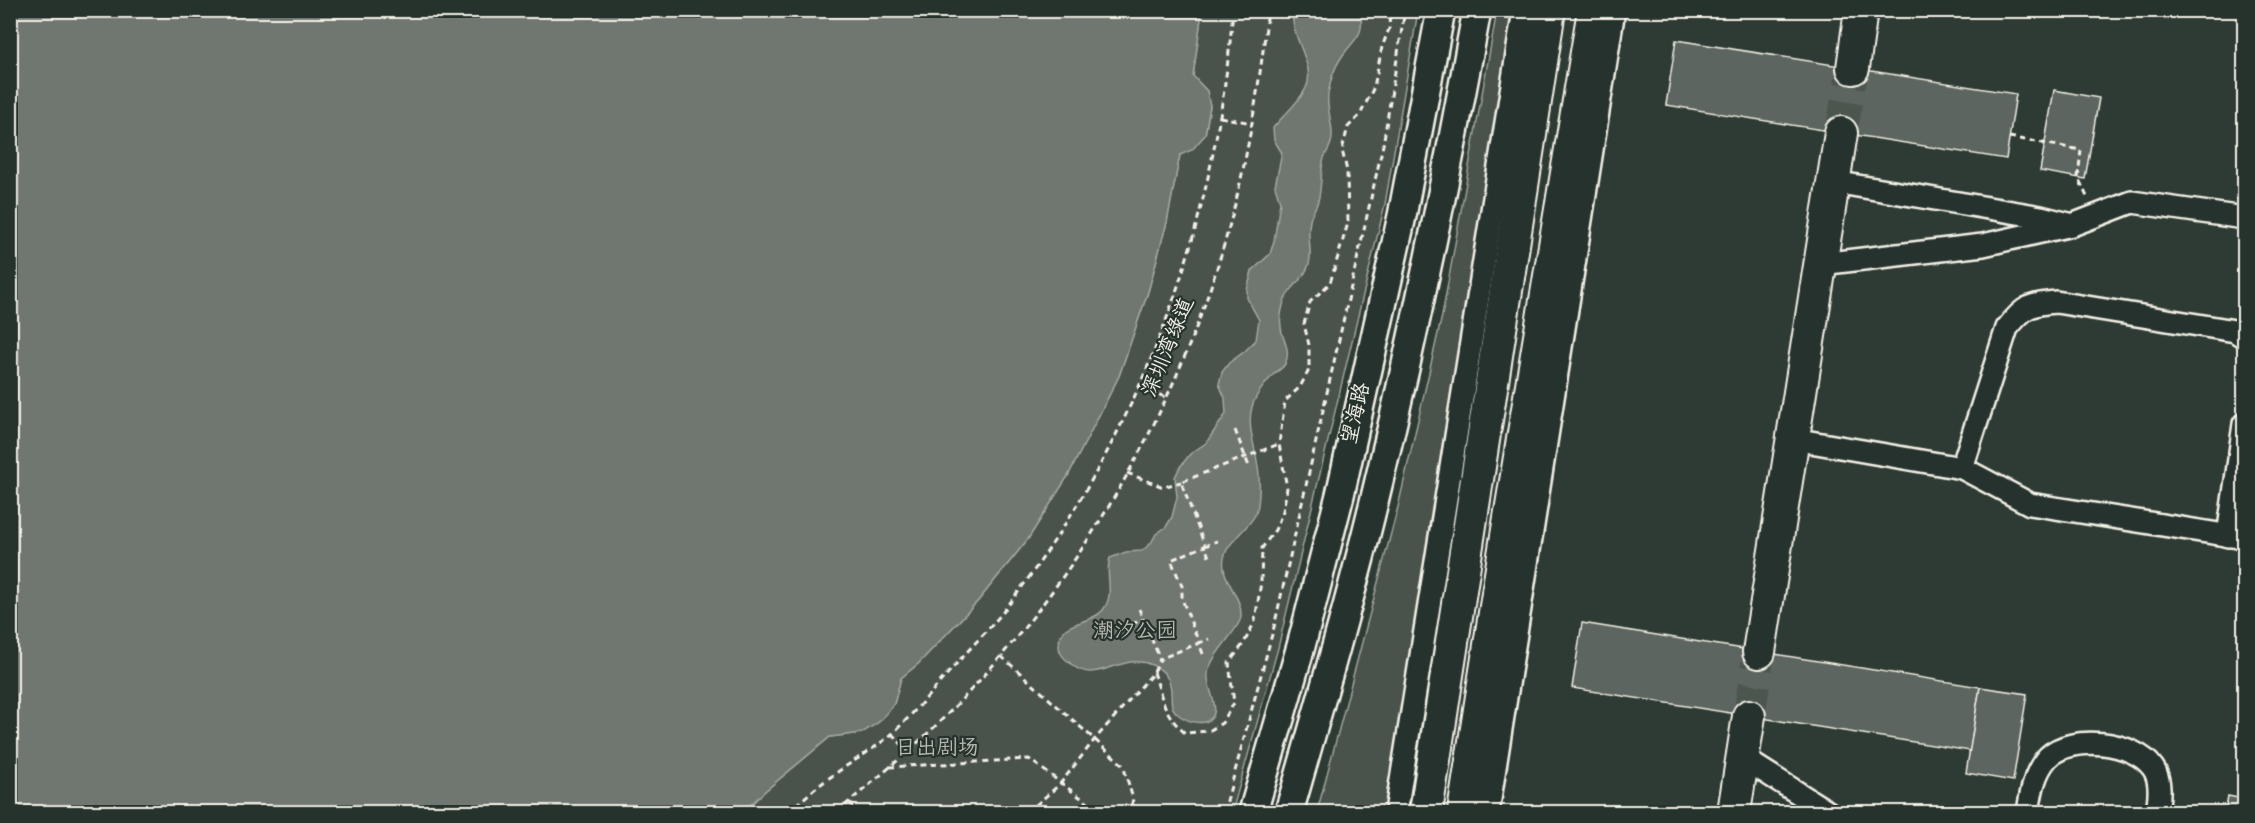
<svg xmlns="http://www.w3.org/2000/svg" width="2255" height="823" viewBox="0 0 2255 823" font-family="Dekko,'LXGW WenKai TC',sans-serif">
<rect width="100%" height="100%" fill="#2e3b34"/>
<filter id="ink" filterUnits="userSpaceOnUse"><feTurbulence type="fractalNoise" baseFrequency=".0167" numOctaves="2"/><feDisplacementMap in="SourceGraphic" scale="12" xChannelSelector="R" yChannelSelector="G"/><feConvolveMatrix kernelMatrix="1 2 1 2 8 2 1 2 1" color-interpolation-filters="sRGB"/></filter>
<g filter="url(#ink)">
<!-- green -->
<g fill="#48524c" stroke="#9ea29a" stroke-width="1.5">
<path d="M 1202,11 L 1418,11 L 1385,204 L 1278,648 L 1232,812 L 743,812 L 765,791 L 830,737 L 862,733 L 894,704 L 901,678 L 918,664 L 978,601 L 1028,539 L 1068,476 L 1119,376 L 1148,292 L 1167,222 L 1180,154 L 1192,149 L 1205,135 L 1210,106 L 1207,91 L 1193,77 Z"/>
<path d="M 1497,11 L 1513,11 L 1386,812 L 1317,812 L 1398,507 L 1442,316 Z"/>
</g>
<!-- water -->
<g fill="#6f7770" stroke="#a4a8a0" stroke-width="1.5">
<path d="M 10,11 L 1202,11 L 1193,76 L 1207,91 L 1210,106 L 1205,135 L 1192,150 L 1180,155 L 1167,222 L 1148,292 L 1119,376 L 1068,476 L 1028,539 L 978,601 L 918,664 L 901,678 L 894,704 L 879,722 L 862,733 L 830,737 L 765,791 L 743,812 L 11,812 Z"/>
<path d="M 1293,11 L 1360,11 C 1366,37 1353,39 1341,58 C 1334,68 1330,82 1328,94 C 1326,109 1333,123 1332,137 C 1332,145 1327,151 1324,158 C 1320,172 1322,187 1318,201 C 1316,208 1311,214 1310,221 C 1306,236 1313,250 1309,264 C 1304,282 1287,288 1283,305 C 1281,312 1280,320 1281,327 C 1282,340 1292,350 1285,364 C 1282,369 1277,371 1273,375 C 1265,384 1255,395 1252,407 C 1247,425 1254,443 1257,461 C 1260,475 1260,490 1258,505 C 1256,525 1232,535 1225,554 C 1217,578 1243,595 1241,617 C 1240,629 1211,654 1208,673 C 1206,687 1219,704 1213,716 C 1204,730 1176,719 1172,706 C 1170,697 1173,688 1168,679 C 1165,672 1159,668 1152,665 C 1121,651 1095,688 1070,663 C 1064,658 1059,654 1059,645 C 1059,619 1089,626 1103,610 C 1116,593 1104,576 1110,558 L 1126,552 L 1142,551 L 1151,543 L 1156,534 L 1166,527 L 1172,517 L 1177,497 L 1175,477 L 1180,467 L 1190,454 L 1206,443 L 1226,414 L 1225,398 L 1219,384 L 1222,372 L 1229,363 L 1245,351 L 1256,340 L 1259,320 L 1247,298 L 1247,290 L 1252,271 L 1270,254 L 1274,241 L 1280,202 L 1275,186 L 1282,153 L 1274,140 L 1273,128 C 1284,114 1298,104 1306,88 C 1317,66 1289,36 1293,11 Z"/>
</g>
<!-- building -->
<g fill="#5c655e" stroke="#f4f1e8" stroke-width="1.5">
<path d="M 1676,40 L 2016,94 L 2006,159 L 1666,105 Z"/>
<path d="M 2054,90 L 2099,98 L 2085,179 L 2040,171 Z"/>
<path d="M 1582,623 L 1980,687 L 1970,751 L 1572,688 Z"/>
<path d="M 1980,687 L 2027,694 L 2013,781 L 1966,773 Z"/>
<path d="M 2228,796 L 2244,799 L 2244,812 L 2225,812 Z"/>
</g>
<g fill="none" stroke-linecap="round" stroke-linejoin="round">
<!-- highway-tunnel -->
<g stroke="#4c564f" stroke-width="32" stroke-dasharray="32 16" stroke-linecap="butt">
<path d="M 1841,133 L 1853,68"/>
<path d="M 1749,716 L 1759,652"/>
</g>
<!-- minor casing -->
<g stroke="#f4f1e8" stroke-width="26">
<g id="minor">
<path d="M 1834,182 L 2041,217 L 2069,224"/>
<path d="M 1820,264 L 1983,245 L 2072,225 L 2132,202 L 2244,218"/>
<path d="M 1793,439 L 1962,468 L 2030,504 L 2244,538"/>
<path d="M 1962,468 L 2007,328 C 2024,307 2029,304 2056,302 L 2235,331 L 2244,337"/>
<path d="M 2228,536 L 2244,424"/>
<path d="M 1743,758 L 1828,812"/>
<path d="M 1396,812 L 1524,10"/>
<path d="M 1488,812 L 1614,10"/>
<path d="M 2028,812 C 2031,793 2034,772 2048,757 C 2071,734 2134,741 2153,768 C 2162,781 2159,798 2157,812"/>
</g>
</g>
<!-- major casing -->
<g stroke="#f4f1e8" stroke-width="32">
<g id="major">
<path d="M 1253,812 L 1301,646 L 1340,495 L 1402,216 L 1441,10"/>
<path d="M 1289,812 C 1320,704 1352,595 1378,485 C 1416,328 1448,170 1477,10"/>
</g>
</g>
<!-- highway casing -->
<g stroke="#f4f1e8" stroke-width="36">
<g id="highway">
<path d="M 1853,68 L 1861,10"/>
<path d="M 1759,652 L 1841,133"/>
<path d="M 1426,812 L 1549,10"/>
<path d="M 1464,812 L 1507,536 L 1594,10"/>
<path d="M 1734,812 L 1749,716"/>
</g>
</g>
<!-- path -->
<g stroke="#f4f1e8" stroke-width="3" stroke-dasharray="6 4.5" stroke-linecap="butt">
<path d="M 1220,117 L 1252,123"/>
<path d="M 2009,137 L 2081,150 L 2078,177 L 2088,199"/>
<path d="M 1140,386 L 1167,398"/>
<path d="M 1235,430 L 1250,469"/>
<path d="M 1127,473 L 1163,487 L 1181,482"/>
<path d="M 1209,557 L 1205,546 L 1217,541"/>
<path d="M 1139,609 L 1160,659"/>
<path d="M 1132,624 L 1143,619"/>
<path d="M 1203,654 L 1199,643 L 1209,639"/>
<path d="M 1001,656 L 1123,765 L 1133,799 L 1130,812"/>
<path d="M 1154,672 L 1160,659 L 1199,643 L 1182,599 L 1182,586 L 1171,560 L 1205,546 L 1181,482 L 1279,444"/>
<path d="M 892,734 L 908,751"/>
<path d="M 889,767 L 1029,759 L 1100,812"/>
<path d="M 849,802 L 860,812"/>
<path d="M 788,812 C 802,800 816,787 832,776 C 852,761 875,749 894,732 C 917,710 937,685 958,662 C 973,645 989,629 1003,612 C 1141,435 1215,233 1233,10"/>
<path d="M 837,812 C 881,775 927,737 966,695 C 1097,556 1194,378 1238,192 C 1252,132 1261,71 1268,10"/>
<path d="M 1028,812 L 1060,784 L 1095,739 L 1154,672 C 1162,698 1164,715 1185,733 L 1209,731 L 1222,723 L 1234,703 L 1229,663 L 1244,643 L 1255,621 L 1261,582 L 1262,548 L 1275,530 L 1283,511 L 1287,488 L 1279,444 L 1285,401 L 1300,387 L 1309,370 L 1309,345 L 1304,324 L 1310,302 L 1330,283 L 1348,223 L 1347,171 L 1342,150 L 1348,127 L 1360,115 L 1374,87 L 1382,47 L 1389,29 L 1390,10"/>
<path d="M 1224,812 L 1274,627 L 1383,145 L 1405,10"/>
</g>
<!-- minor -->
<use href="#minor" stroke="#26332d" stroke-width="21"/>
<!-- major -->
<use href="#major" stroke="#26332d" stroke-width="27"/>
<!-- highway -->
<use href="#highway" stroke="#26332d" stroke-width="32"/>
</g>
</g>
<g text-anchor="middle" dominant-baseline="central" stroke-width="4.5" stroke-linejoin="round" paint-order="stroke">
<!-- street labels -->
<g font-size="21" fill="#f4f1e8" stroke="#26332d">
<text transform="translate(1170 348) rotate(-68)">深圳湾绿道</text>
<text transform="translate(1358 414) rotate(-77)">望海路</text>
</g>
<!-- park labels -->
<g font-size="21" fill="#b8b9b1" stroke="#26332d">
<text x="1135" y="633">潮汐公园</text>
<text x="937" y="750">日出剧场</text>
</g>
</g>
<!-- margin -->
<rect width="2255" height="823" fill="none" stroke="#26332d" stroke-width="36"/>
<rect x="18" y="18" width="2219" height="787" fill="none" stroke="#f4f1e8" stroke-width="2" filter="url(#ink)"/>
</svg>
